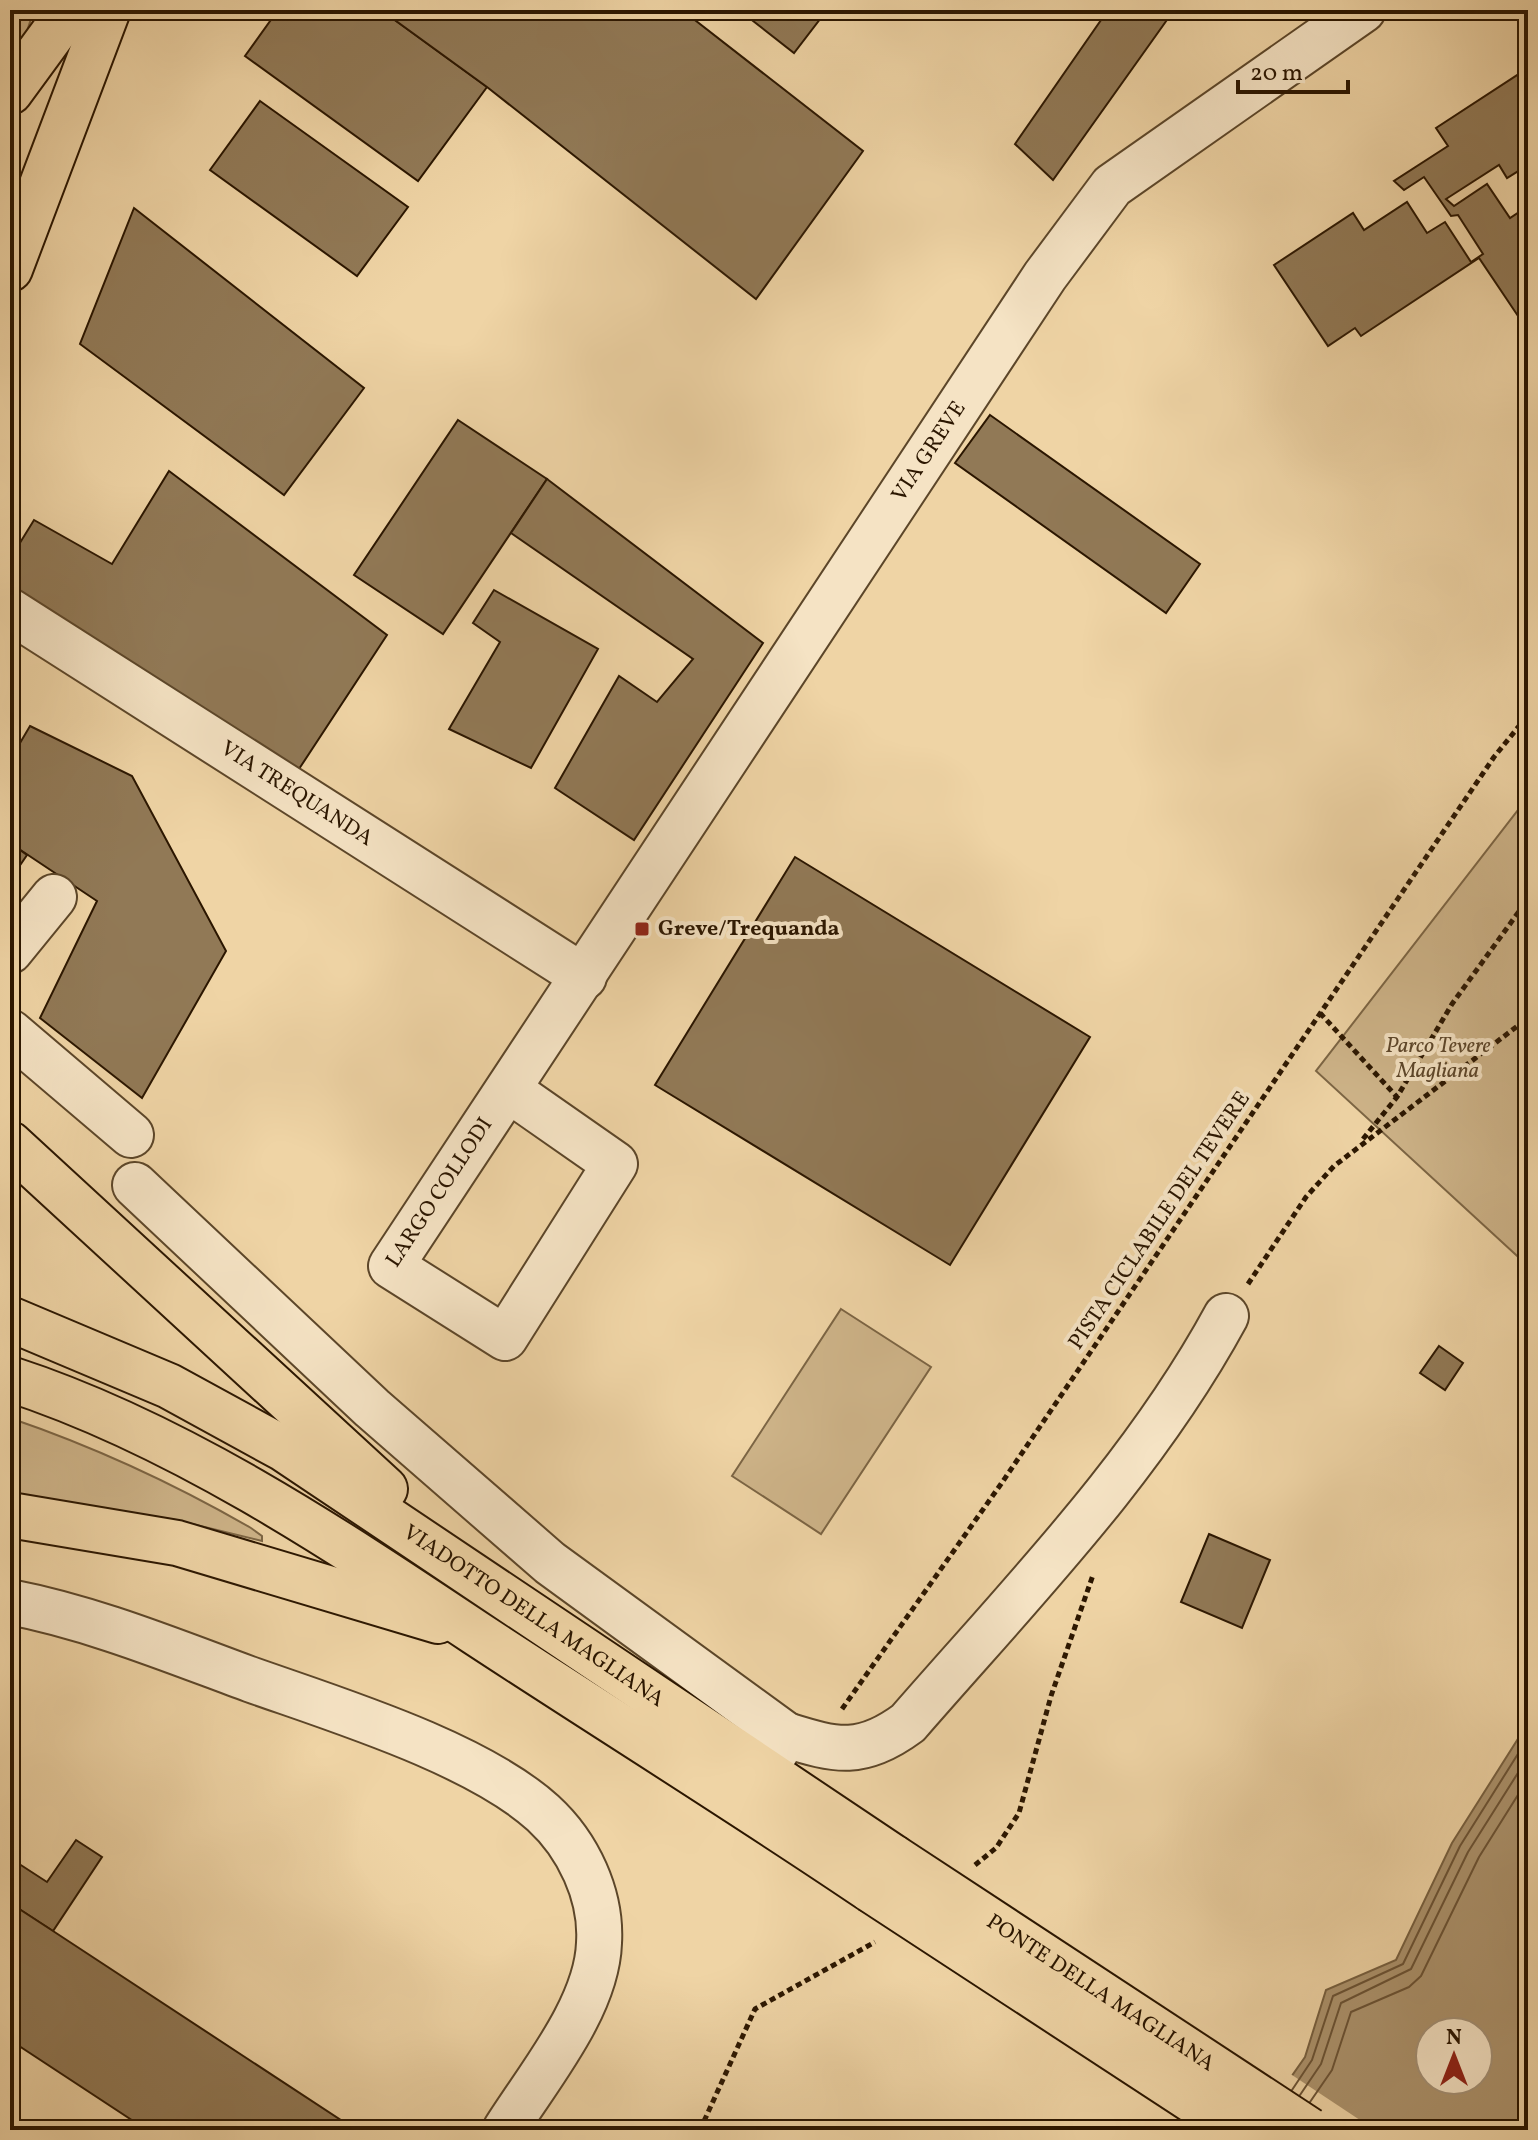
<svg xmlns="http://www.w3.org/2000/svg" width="1538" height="2140" viewBox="0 0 1538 2140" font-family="Vollkorn,serif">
<rect width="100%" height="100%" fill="#efd4a5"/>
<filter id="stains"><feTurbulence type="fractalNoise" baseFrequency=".0025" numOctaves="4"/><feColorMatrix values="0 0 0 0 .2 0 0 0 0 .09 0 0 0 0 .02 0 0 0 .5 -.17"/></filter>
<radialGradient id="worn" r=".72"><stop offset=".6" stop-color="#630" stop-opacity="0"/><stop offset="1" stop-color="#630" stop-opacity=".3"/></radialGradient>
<!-- green -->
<g fill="#ceb489" stroke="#7c6544" stroke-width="2">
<path d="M 10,10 L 34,10 L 26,34 L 10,59 Z"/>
<path d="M 1528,797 L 1528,1266 L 1316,1071 Z"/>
<path d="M 841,1309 L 931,1367 L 821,1534 L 732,1476 Z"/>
<path d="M 10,1418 C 95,1447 173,1483 251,1528 L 262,1536 L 262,1541 L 176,1520 L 10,1494 Z"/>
</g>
<!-- water -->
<path fill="#ac936d" stroke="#786141" stroke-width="2" fill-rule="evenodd" d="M 1528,1723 L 1528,2130 L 1254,2130 L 1305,2057 L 1326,1990 L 1396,1960 L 1452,1843 ZM 1430,2032 L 1478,2032 L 1478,2080 L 1430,2080 Z"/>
<!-- pier -->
<path fill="#efd4a5" d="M 1289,2073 L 1375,2130 L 1250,2130 Z"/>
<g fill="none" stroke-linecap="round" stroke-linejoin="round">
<!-- shore -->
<g stroke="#6c5436" stroke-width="2">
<path d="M 1292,2090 L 1312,2060 L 1333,1996 L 1403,1964 L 1460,1846 L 1528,1738"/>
<path d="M 1300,2095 L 1321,2064 L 1341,2003 L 1411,1969 L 1468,1852 L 1528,1757"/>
<path d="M 1310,2102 L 1332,2070 L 1351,2012 L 1409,1987 L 1421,1976 L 1479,1857 L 1528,1779"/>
</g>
</g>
<!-- building -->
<g fill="#917956" stroke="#2b1600" stroke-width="2">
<path d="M 278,10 L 381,10 L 487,87 L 418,181 L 245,56 Z"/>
<path d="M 381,10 L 682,10 L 863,151 L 756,299 L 487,87 Z"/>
<path d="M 739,10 L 827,10 L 794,53 Z"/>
<path d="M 1108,10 L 1174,10 L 1053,180 L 1015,144 Z"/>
<path d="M 1528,68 L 1528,165 L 1507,178 L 1499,165 L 1446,199 L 1454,206 L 1487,184 L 1510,218 L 1528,206 L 1528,314 L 1520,319 L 1479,258 L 1361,336 L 1355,328 L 1328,346 L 1274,265 L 1353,213 L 1364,230 L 1407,202 L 1427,233 L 1445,222 L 1471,262 L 1483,254 L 1458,215 L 1451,216 L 1424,177 L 1404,190 L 1394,181 L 1448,146 L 1436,128 Z"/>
<path d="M 260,101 L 408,207 L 357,276 L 210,170 Z"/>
<path d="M 134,208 L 364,388 L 284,495 L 80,344 Z"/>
<path d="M 990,415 L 1200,564 L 1166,613 L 955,463 Z"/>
<path d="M 458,420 L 547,479 L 443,634 L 354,575 Z"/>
<path d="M 169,471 L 387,635 L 299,769 L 10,585 L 10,559 L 34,520 L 112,564 Z"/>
<path d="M 547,479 L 763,643 L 634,840 L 555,788 L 619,676 L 657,702 L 693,659 L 511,533 Z"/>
<path d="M 494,590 L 598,649 L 531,768 L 449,729 L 500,642 L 473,623 Z"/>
<path d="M 30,726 L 132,776 L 226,951 L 142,1098 L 40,1018 L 97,901 L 10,843 L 10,760 Z"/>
<path d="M 10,843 L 27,855 L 10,880 Z"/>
<path d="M 795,857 L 1090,1037 L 950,1265 L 655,1085 Z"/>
<path d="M 1439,1346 L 1463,1363 L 1445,1390 L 1420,1373 Z"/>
<path d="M 1209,1534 L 1270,1560 L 1242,1628 L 1181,1602 Z"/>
<path d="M 76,1840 L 102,1857 L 53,1931 L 10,1903 L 10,1858 L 47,1882 Z"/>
<path d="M 10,1903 L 53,1931 L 356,2130 L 147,2130 L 10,2040 Z"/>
<path d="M 10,2116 L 31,2130 L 10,2130 Z"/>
</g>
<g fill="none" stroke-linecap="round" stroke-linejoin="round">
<!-- minor casing -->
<g stroke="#5c4629" stroke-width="48">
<g id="minor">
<path id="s1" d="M 10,611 L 584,977"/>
<path d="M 10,951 L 54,897"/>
<path d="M 10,1032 L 131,1135"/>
<path id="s2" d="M 509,1090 L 615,1164 L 505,1338 L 391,1266 L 1045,276 L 1112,186 L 1363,10"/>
<path d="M 135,1185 L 372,1408 L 550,1563 L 786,1735"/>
<path d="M 10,1602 C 93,1618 173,1651 252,1680 C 337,1710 477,1753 543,1813 C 578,1845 602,1895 599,1943 C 597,2007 539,2076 505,2130"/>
<path d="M 772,1758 L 786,1735 C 837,1751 862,1757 908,1723 C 1021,1593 1143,1469 1226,1316"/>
</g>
</g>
<!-- major casing -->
<g stroke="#2b1600" stroke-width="48">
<g id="major">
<path d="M 10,92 L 70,10"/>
<path d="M 10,269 L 108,10"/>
</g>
</g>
<!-- highway casing -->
<g stroke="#2b1600" stroke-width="48">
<g id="highway">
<path d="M 10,1144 L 385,1489"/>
<path id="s3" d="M 10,1319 L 169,1386 L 284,1449 L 893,1857"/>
<path d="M 10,1379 C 176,1433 332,1537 476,1633 C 607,1719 741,1802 871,1890"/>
<path d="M 10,1515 L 177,1543 L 438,1621"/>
</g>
</g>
<!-- path -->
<g stroke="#2b1600" stroke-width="5" stroke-dasharray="6 4" stroke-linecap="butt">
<path d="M 1320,1013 L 1397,1097"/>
<path d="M 1363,1139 L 1397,1097 L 1452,1004 L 1528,899"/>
<path d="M 1248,1284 L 1306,1197 L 1334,1166 L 1528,1018"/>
<path d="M 842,1709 L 1001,1484 L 1494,757 L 1528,715"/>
<path d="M 975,1865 L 996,1848 L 1019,1813 L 1051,1696 L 1093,1575"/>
<path d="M 700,2130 L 755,2009 L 875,1942"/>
</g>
<!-- minor -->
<use href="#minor" stroke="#f5e3c4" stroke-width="44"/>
<!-- major -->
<use href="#major" stroke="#efd4a5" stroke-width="44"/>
<!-- highway -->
<use href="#highway" stroke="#efd4a5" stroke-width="44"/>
<!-- highway-bridge casing -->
<g stroke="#2b1600" stroke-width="48" stroke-linecap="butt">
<g id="highway-bridge">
<path id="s4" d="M 893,1857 L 1309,2130"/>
<path d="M 871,1890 L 1238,2130"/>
</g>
</g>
<!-- path-bridge -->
<path stroke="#2b1600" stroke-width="5" stroke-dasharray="6 4" stroke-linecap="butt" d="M 1349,2123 L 1359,2130"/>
<!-- highway-bridge -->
<use href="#highway-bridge" stroke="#efd4a5" stroke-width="44"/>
</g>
<!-- markers -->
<rect fill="#8f2418" stroke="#f5e3c4" stroke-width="3" x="634" y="921" width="16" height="16" rx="4"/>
<g text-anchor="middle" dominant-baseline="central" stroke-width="8" stroke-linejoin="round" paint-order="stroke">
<!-- street labels -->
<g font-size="22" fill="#2b1600" stroke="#f5e3c4">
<text stroke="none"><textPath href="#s2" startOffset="1446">VIA GREVE</textPath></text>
<text stroke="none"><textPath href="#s1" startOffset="340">VIA TREQUANDA</textPath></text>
<text stroke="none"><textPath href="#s2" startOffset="558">LARGO COLLODI</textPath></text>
<text transform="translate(1160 1221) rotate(-56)">PISTA CICLABILE DEL TEVERE</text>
<text stroke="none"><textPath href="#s3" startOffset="604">VIADOTTO DELLA MAGLIANA</textPath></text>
<text stroke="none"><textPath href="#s4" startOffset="248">PONTE DELLA MAGLIANA</textPath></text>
</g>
<!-- poi labels -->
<g font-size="22" font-weight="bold" fill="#2b1600" stroke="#f5e3c4" text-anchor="start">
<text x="658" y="929">Greve/Trequanda</text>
</g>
<!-- park labels -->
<g font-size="22" font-style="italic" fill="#5c4529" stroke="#f5e3c4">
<text x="1438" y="1046">Parco Tevere<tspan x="1438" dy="25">Magliana</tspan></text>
</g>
</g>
<!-- margin -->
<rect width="1538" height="2140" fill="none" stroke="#efd4a5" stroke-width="40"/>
<rect x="12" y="12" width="1514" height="2116" fill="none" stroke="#2b1600" stroke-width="4"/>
<rect x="20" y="20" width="1498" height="2100" fill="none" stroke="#2b1600" stroke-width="2"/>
<!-- north arrow -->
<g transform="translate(1454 2056)"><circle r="38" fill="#f5e3c4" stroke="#a49176" stroke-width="2"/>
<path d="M0-6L14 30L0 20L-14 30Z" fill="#8f2418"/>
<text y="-12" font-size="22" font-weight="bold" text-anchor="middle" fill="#2b1600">N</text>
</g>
<!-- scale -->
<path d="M1238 80v12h110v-12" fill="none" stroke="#2b1600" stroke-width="4"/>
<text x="1250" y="80" font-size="24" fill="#2b1600" stroke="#f5e3c4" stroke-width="6" paint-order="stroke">20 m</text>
<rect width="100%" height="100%" filter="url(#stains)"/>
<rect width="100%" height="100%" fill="url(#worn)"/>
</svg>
